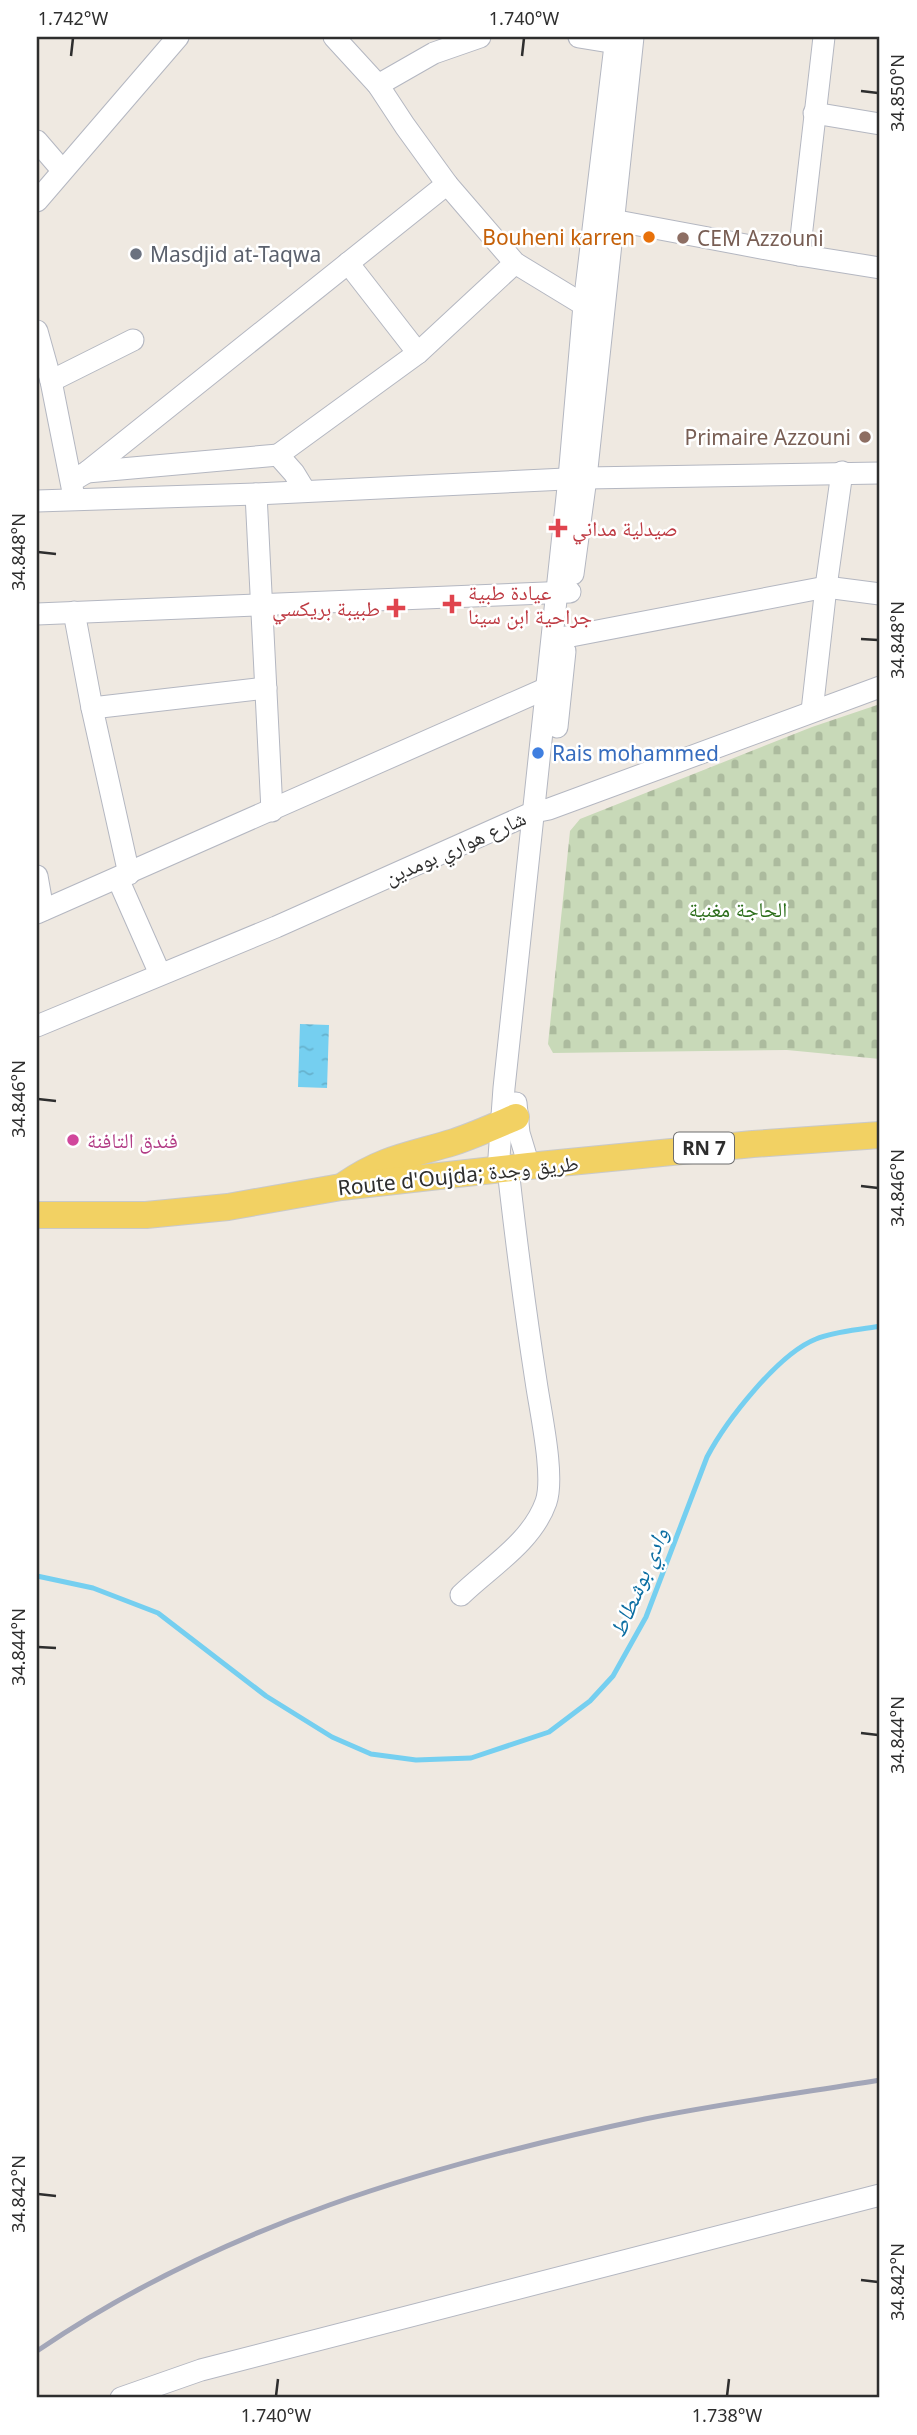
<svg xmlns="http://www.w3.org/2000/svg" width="917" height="2435" viewBox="0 0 917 2435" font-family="'Noto Sans','Noto Naskh Arabic',sans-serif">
<defs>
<pattern id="cemetery-stones" width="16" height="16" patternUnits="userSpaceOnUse" patternTransform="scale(1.75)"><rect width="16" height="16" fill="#c8d9b8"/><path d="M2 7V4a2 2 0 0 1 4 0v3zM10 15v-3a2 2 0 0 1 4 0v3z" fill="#acbb9e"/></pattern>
<pattern id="water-ripples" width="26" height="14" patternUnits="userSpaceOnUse" patternTransform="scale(1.75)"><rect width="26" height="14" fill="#75cff0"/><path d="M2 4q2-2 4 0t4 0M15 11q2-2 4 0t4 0" fill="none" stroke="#66b2ce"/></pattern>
</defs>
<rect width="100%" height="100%" fill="#efe9e1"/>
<!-- cemetery -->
<path fill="url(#cemetery-stones)" d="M 880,704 L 880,1059 L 787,1050 L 553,1053 L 548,1044 L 570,831 L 580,819 L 812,727 Z"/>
<!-- water -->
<path fill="url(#water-ripples)" d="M 300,1024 L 329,1025 L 327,1088 L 298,1087 Z"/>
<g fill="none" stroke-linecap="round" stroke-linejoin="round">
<!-- stream -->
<path stroke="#75cff0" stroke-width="5" d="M 37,1576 L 93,1588 L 158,1613 L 266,1696 L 332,1737 L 371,1754 L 416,1760 L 471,1758 L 549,1732 L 590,1701 L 613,1676 L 646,1617 L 707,1457 C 726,1421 778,1354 816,1339 C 835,1331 860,1330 880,1326"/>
<!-- minor casing -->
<g stroke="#b4b7c1" stroke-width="23">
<g id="minor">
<path d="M 579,37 L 628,45"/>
<path d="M 378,85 L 434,53 L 480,37"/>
<path d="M 814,113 L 880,124"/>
<path d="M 37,141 L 62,170"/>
<path d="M 447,184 L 515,263 L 584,305 L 596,306"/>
<path d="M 37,201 L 178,37"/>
<path d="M 612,220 L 799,255 L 880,268"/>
<path d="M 799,255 L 824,37"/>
<path d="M 348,263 L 418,353"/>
<path d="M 37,331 L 51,381 L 73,492"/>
<path d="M 51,381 L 133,340"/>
<path d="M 87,472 L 278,455"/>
<path d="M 72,481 L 87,472 L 447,184 L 405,126 L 378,85 L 334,37"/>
<path d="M 305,491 L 294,473 L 278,455 L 418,353 L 515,263"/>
<path d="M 256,494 L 272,811"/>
<path d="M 37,501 L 256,494 L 586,478 L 880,473"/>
<path d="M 573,574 L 586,478 L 633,37"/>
<path d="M 74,612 L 92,708 L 129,874"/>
<path d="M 37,614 L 570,592"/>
<path d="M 566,637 L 826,587 L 880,594"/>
<path d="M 92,708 L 266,688"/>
<path d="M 812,711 L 826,587 L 842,472"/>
<path d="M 557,727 L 565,651"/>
<path d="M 37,876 L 43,910"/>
<path d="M 118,879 L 160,974"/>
<path d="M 37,913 L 547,688"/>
<path d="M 37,1026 L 276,927 L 534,812 L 549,809 L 880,687"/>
<path d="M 516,1103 L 519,1133 L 529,1166"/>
<path d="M 498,1171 L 504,1088 L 569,478 L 584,305 L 616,37"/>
<path d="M 461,1595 C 490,1567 532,1542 546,1502 C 555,1476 540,1410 536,1381 C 525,1310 516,1240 508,1169"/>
<path d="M 121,2398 L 201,2370 L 880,2195"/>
</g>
</g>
<!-- major casing -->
<g stroke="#c9c9c9" stroke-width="28">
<g id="major">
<path d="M 346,1184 C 383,1158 412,1155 454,1142 C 475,1135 495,1126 516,1117"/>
<path d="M 37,1215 L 146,1215 L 228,1207 L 341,1187 L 529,1166 L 753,1144 L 880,1135"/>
</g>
</g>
<!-- minor -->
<use href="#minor" stroke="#fff" stroke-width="21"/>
<!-- major -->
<use href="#major" stroke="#f2d163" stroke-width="26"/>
<!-- rail -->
<path stroke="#a3a6b8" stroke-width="5" d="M 37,2351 C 222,2225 429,2165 645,2119 C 723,2103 802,2093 880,2080"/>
</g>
<!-- ticks -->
<path fill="none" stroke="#2e2e2e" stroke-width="2.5" d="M 71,56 L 73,38M 522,56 L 524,38M 861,91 L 878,93M 38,552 L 56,554M 861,639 L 878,640M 38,1099 L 56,1101M 861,1186 L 878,1188M 38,1647 L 56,1648M 861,1733 L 878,1735M 38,2194 L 56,2196M 861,2280 L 878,2282M 276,2396 L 278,2379M 727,2396 L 729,2379"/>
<!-- markers -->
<circle fill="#e8710a" stroke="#fff" stroke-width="2.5" cx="649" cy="237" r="7"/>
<g fill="#8d6e63" stroke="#fff" stroke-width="2.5">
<circle cx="683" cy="238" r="7"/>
<circle cx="865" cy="437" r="7"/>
</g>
<circle fill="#6b7280" stroke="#fff" stroke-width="2.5" cx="136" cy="254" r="7"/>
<g fill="#e0444e" stroke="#fff" stroke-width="2.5">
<path d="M554.5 517.5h7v7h7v7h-7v7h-7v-7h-7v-7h7z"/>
<path d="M448.5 593.5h7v7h7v7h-7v7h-7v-7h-7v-7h7z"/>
<path d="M392.5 597.5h7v7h7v7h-7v7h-7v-7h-7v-7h7z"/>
</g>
<circle fill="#3f7fe0" stroke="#fff" stroke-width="2.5" cx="538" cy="753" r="7"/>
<circle fill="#d1479c" stroke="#fff" stroke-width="2.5" cx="73" cy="1140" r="7"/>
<g text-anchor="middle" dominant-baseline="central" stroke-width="5" stroke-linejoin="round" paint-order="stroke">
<!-- shield labels -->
<rect fill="#fff" stroke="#6d6d6d" stroke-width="2" x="674" y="1132.5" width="60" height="31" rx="5"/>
<g font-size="19" font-weight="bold" fill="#2e2e2e">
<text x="704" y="1148">RN 7</text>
</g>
<!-- food labels -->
<g font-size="21" fill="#c56008" stroke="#fff" text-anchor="end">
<text x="635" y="237">Bouheni karren</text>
</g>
<!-- education labels -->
<g font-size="21" fill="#785e54" stroke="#fff" text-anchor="start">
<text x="697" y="238">CEM Azzouni</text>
<text x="851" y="437" text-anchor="end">Primaire Azzouni</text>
</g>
<!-- worship labels -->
<g font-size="21" fill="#5b616d" stroke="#fff" text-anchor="start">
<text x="150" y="254">Masdjid at-Taqwa</text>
</g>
<!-- health labels -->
<g font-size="21" fill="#be3a42" stroke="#fff" text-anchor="start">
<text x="572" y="528">صيدلية مداني</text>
<text x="468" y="592">عيادة طبية<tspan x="468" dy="24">جراحية ابن سينا</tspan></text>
<text x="380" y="608" text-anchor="end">طبيبة بريكسي</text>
</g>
<!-- shop labels -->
<g font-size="21" fill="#366cbe" stroke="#fff" text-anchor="start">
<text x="552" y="753">Rais mohammed</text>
</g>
<!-- street labels -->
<g font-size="21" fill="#2e2e2e" stroke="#fff">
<text transform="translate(455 847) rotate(-24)">شارع هواري بومدين</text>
<text transform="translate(458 1175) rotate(-6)">Route d'Oujda; طريق وجدة</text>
</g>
<!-- park labels -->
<g font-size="21" fill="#2c6e1b" stroke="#fff">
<text x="738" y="909">الحاجة مغنية</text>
</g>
<!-- hotel labels -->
<g font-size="21" fill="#b23c85" stroke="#fff" text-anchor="start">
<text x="87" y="1140">فندق التافنة</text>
</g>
<!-- water labels -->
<g font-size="23" font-style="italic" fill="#0d6fa3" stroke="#fff">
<text transform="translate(638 1582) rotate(-67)">وادي بوشطاط</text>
</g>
</g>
<!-- border -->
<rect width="917" height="2435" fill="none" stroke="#ffffff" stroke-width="77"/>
<rect x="38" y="38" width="840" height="2358" fill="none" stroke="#2e2e2e" stroke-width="2.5"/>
<g font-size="18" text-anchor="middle" fill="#2e2e2e">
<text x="73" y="25">1.742°W</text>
<text x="524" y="25">1.740°W</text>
<text transform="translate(898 93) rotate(-90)" y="6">34.850°N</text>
<text transform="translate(19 552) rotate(-90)" y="6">34.848°N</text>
<text transform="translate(898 640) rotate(-90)" y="6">34.848°N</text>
<text transform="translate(19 1099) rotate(-90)" y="6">34.846°N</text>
<text transform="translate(898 1188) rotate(-90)" y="6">34.846°N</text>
<text transform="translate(19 1647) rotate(-90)" y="6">34.844°N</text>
<text transform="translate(898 1735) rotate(-90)" y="6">34.844°N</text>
<text transform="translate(19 2194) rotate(-90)" y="6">34.842°N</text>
<text transform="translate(898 2282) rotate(-90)" y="6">34.842°N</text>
<text x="276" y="2422">1.740°W</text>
<text x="727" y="2422">1.738°W</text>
</g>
</svg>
